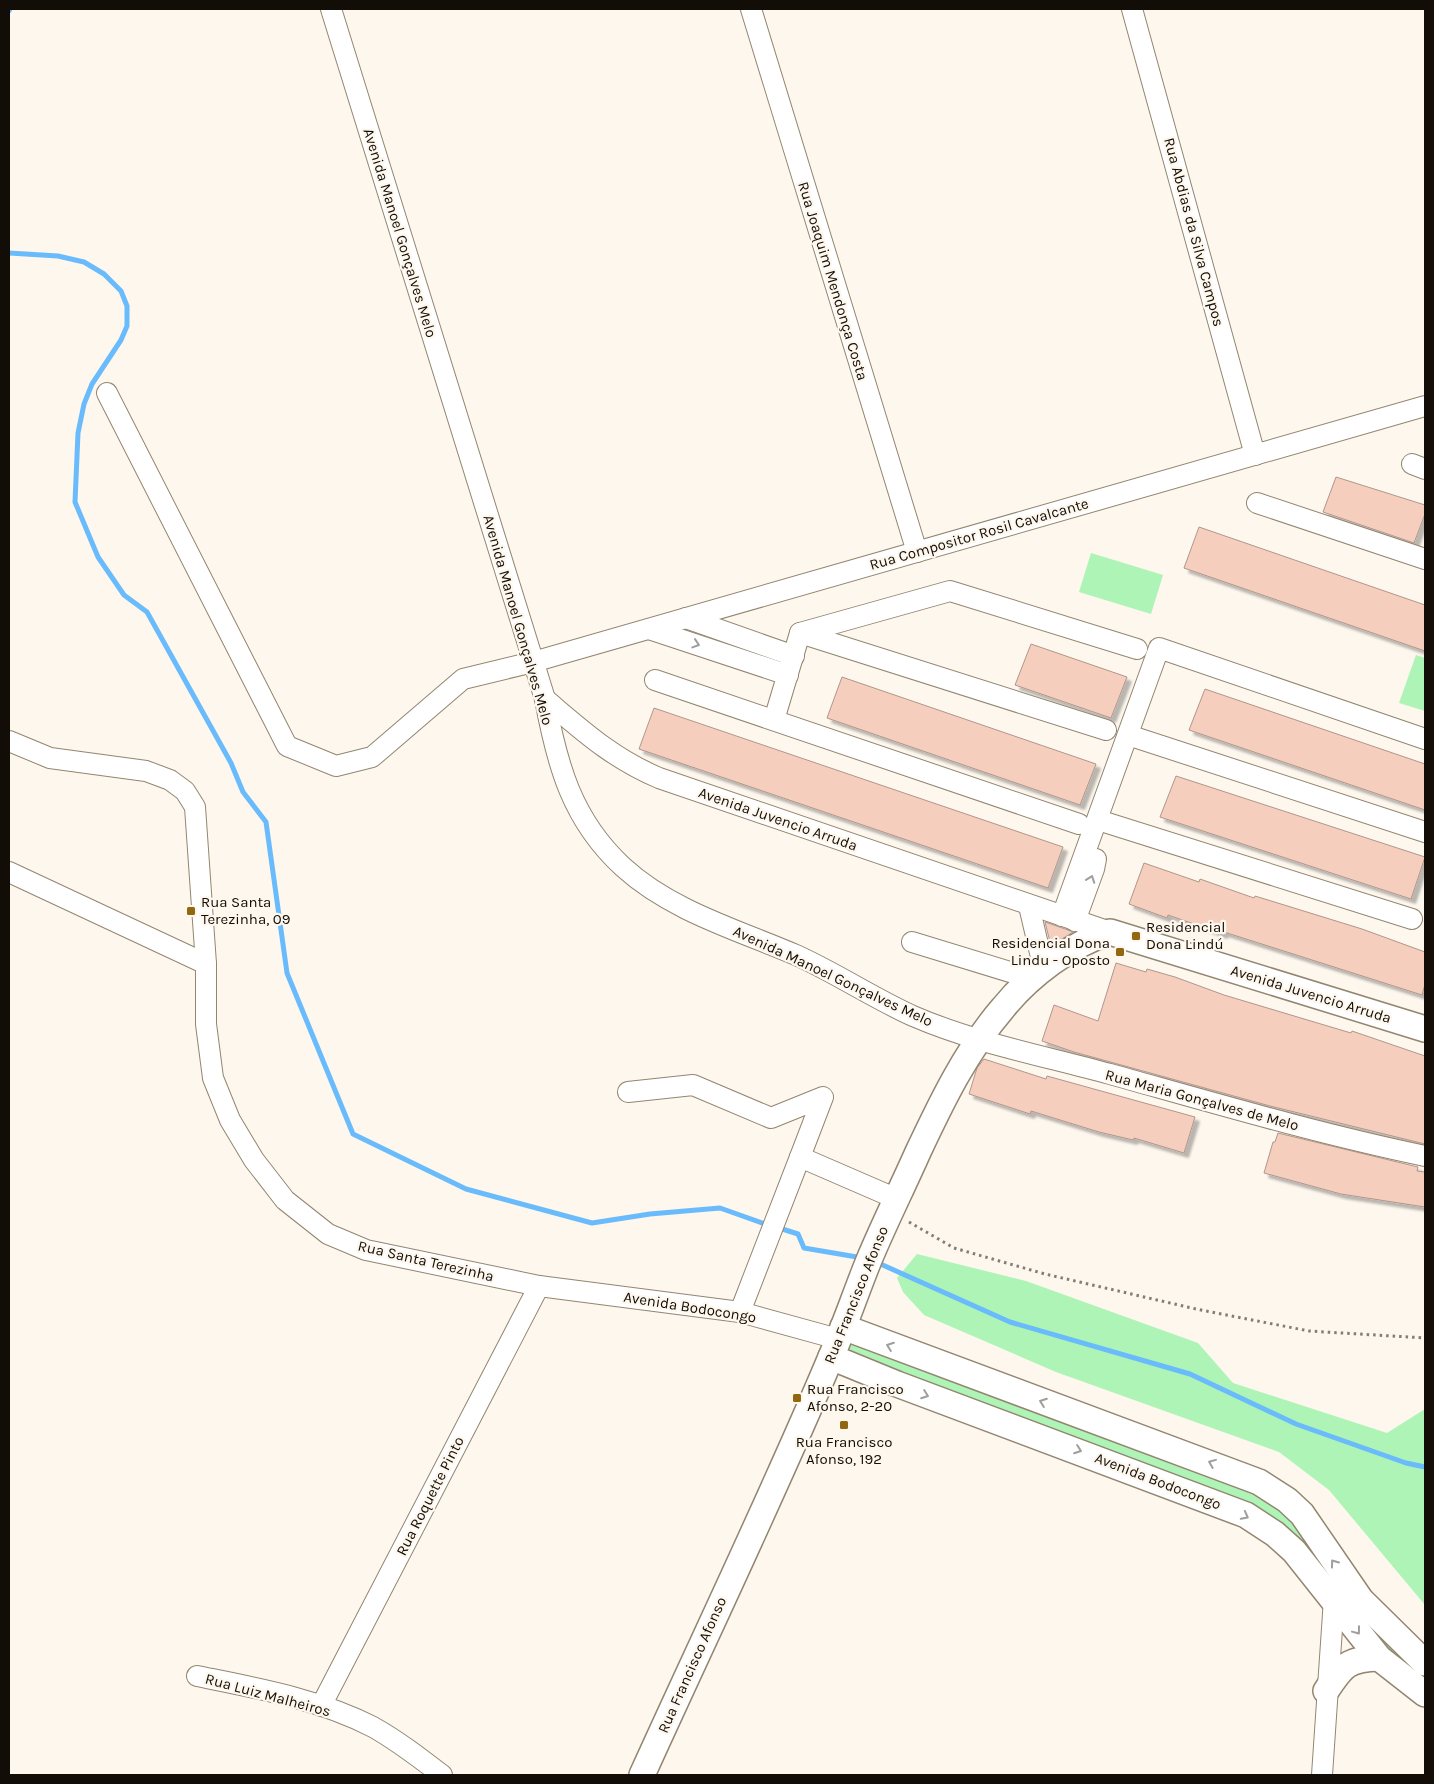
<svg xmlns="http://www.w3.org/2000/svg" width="1434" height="1784" viewBox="0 0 1434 1784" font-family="Karla,sans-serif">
<defs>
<filter id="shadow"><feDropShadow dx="4.5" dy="4.5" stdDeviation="1" flood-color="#0004"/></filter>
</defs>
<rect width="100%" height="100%" fill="#fdf7ee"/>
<!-- green -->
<g fill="#adf4b6">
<path d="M 1091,553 L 1163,575 L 1151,614 L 1079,592 Z"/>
<path d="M 1416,655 L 1425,658 L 1425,711 L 1399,703 Z"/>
<path d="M 917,1254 L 1026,1281 L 1198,1343 L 1233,1383 L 1387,1433 L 1425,1409 L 1425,1605 L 1329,1490 L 1279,1452 L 1056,1372 L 924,1315 L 903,1292 L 897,1278 Z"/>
<path d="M 850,1339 L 1276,1501 L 1425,1669 L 1425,1686 L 1382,1654 L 1289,1535 L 842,1355 Z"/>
</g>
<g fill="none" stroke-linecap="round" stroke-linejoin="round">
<!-- stream -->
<g stroke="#6abbfc" stroke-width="5">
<path d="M 9,11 L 10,9"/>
<path d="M 9,253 L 58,256 L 84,262 L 104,274 L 121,291 L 127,306 L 127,326 L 121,340 L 92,384 L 84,404 L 78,433 L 75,502 L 98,557 L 124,595 L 147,612 L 231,763 L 243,792 L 266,822 L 287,973 L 353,1134 L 466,1189 L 592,1223 L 650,1214 L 720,1208 L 768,1225"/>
<path d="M 776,1227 L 798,1234 L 804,1248 L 863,1258"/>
<path d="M 876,1262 L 1010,1322 L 1190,1374 L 1296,1424 L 1406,1463 L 1425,1467"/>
</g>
</g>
<!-- building -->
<g fill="#f5cebd" stroke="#b0968b" filter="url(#shadow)">
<path d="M 1336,477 L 1425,505 L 1425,514 L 1414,543 L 1323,512 Z"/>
<path d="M 1199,527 L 1425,605 L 1425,651 L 1184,568 Z"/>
<path d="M 1031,644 L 1127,677 L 1111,718 L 1015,685 Z"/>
<path d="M 842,677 L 1096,764 L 1080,805 L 827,718 Z"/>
<path d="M 1205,689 L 1425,764 L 1425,810 L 1189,730 Z"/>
<path d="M 654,708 L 1063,847 L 1048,888 L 639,749 Z"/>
<path d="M 1176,776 L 1425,857 L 1411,899 L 1160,817 Z"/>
<path d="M 1144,863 L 1199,882 L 1200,879 L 1254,898 L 1255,896 L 1362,929 L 1425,952 L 1425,984 L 1422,995 L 1224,932 L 1223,934 L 1168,915 L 1167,918 L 1129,904 Z"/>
<path d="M 1045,922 L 1068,930 L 1073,932 L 1051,946 Z"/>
<path d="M 1116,963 L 1146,972 L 1147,969 L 1175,977 L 1224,995 L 1351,1033 L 1352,1031 L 1425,1056 L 1425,1144 L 1270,1106 L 1074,1052 L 1042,1041 L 1054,1005 L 1098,1021 Z"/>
<path d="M 984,1059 L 1046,1079 L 1047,1076 L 1195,1117 L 1184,1153 L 1134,1138 L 1133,1140 L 1099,1132 L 1031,1111 L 1030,1114 L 969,1094 L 977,1068 Z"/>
<path d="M 1278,1133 L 1418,1167 L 1417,1171 L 1425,1172 L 1425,1207 L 1341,1194 L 1264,1173 L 1273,1142 L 1275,1142 Z"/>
</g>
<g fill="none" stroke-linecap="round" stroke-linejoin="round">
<!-- minor casing -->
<g stroke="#938670" stroke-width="22">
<g id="minor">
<path d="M 331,9 L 545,699 C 557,765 572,820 623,867 C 671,911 738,930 796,955 C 836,973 873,998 913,1016 C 975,1043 1045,1056 1110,1074 C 1214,1103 1319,1134 1425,1156"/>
<path d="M 751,9 L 917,552"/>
<path d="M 1132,9 L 1255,455"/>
<path d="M 107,393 L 287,746 L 336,766 L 372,757 L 463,679 L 533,662 L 1425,406"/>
<path d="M 1412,464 L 1425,469"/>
<path d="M 1257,503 L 1425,559"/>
<path d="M 686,618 L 794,656"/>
<path d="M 649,629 L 788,675"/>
<path d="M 800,633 L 1106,730"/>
<path d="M 655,680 L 1079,824"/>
<path d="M 545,699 C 583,731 612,758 659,778 L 1110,932"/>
<path d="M 774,720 L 800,633 L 950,591 L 1137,649"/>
<path d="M 1128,735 L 1425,832"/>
<path d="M 9,741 L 50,758 L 146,771 L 170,780 L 185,791 L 195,807 L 206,964 L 206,1024 L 213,1078 L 230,1120 L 254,1160 L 285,1200 L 328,1234 L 366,1250 L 539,1286 L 740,1312 L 838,1339"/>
<path d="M 1098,820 L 1412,919"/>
<path d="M 9,872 L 206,964"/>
<path d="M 1029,906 L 1044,970"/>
<path d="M 1062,916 L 1159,648 L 1425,739"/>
<path d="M 1075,921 L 1094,869 L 1096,859"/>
<path d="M 912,942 L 1033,979"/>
<path d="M 628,1092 L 693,1085 L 771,1118 L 823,1097 L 800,1157"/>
<path d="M 740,1312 L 800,1157 L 897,1199"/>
<path d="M 197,1676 C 256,1688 319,1699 373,1727 C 398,1741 420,1758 442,1775"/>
<path d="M 321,1706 L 539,1286"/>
<path d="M 1322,1775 L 1334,1599"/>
</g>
</g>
<!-- tertiary casing -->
<g stroke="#938670" stroke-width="28">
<g id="tertiary">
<path d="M 843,1327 L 1259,1482 L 1287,1500 L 1302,1514 L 1361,1600 L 1425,1663"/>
<path d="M 831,1357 L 897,1384 L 1246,1515 L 1275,1534 L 1294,1551 L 1379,1658 L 1425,1694"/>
<path d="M 1326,1691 C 1343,1665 1348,1659 1379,1658"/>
<path d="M 642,1775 C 705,1636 772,1497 831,1357 C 845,1325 856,1292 869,1260 C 884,1224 902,1188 918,1152 C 942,1101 966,1051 1003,1008 C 1029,976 1071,944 1110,932 L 1425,1029"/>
</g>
</g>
<!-- path -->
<path stroke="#827d75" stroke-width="3" stroke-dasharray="2.5 4" stroke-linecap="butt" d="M 909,1222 L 954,1248 L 1045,1274 L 1196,1309 L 1309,1331 L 1425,1338"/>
<!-- minor -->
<use href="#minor" stroke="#fff" stroke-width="20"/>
<!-- tertiary -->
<use href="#tertiary" stroke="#fff" stroke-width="25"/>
</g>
<!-- one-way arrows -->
<defs><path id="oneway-chevron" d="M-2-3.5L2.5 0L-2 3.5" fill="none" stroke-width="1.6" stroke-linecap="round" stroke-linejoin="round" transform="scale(1.25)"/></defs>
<g stroke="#a09e9b">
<use href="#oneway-chevron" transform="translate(696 644) rotate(18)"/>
<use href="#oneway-chevron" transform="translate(1091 879) rotate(-70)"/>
<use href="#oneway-chevron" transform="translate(890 1346) rotate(-160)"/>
<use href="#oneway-chevron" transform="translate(925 1395) rotate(20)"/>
<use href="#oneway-chevron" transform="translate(1043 1402) rotate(-160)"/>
<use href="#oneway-chevron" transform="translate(1078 1450) rotate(20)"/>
<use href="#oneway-chevron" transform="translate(1212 1463) rotate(-158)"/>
<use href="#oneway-chevron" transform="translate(1245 1516) rotate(28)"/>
<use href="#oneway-chevron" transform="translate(1334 1563) rotate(-126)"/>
<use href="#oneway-chevron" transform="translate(1357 1631) rotate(53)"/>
</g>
<!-- markers -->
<g fill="#91670f" stroke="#fdf7ee" stroke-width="2">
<rect x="186" y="906" width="10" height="10" rx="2.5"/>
<rect x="1131" y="931" width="10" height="10" rx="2.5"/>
<rect x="1115" y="947" width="10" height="10" rx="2.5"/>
<rect x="792" y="1393" width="10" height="10" rx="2.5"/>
<rect x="839" y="1420" width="10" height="10" rx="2.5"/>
</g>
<g text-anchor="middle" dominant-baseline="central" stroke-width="4.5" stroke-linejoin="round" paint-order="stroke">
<!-- street labels -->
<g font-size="15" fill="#120d06" stroke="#fdf7ee">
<text transform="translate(1194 232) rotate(75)">Rua Abdias da Silva Campos</text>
<text transform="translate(400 233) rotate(73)">Avenida Manoel Gonçalves Melo</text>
<text transform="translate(833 281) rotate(73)">Rua Joaquim Mendonça Costa</text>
<text transform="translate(979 534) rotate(-16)">Rua Compositor Rosil Cavalcante</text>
<text transform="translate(518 620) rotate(74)">Avenida Manoel Gonçalves Melo</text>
<text transform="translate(778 819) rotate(19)">Avenida Juvencio Arruda</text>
<text transform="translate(833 976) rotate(25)">Avenida Manoel Gonçalves Melo</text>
<text transform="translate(1311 994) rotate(17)">Avenida Juvencio Arruda</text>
<text transform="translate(1202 1100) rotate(15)">Rua Maria Gonçalves de Melo</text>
<text transform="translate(426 1261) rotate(13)">Rua Santa Terezinha</text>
<text transform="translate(856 1295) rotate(-68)">Rua Francisco Afonso</text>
<text transform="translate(690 1307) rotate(9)">Avenida Bodocongo</text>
<text transform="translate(1158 1481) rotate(21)">Avenida Bodocongo</text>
<text transform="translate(430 1496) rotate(-63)">Rua Roquette Pinto</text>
<text transform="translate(692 1665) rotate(-66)">Rua Francisco Afonso</text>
<text transform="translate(268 1695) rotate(15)">Rua Luiz Malheiros</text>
</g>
<!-- poi labels -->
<g font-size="15" fill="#120d06" stroke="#fdf7ee" text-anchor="start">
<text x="201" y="902">Rua Santa<tspan x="201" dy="17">Terezinha, 09</tspan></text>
<text x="1146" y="927">Residencial<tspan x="1146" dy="17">Dona Lindú</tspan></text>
<text x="1110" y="943" text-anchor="end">Residencial Dona<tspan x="1110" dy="17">Lindu - Oposto</tspan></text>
<text x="807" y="1389">Rua Francisco<tspan x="807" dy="17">Afonso, 2-20</tspan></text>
<text x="844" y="1442" text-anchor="middle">Rua Francisco<tspan x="844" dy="17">Afonso, 192</tspan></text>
</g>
</g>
<!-- border -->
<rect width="1434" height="1784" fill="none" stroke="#120d06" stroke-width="20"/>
</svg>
